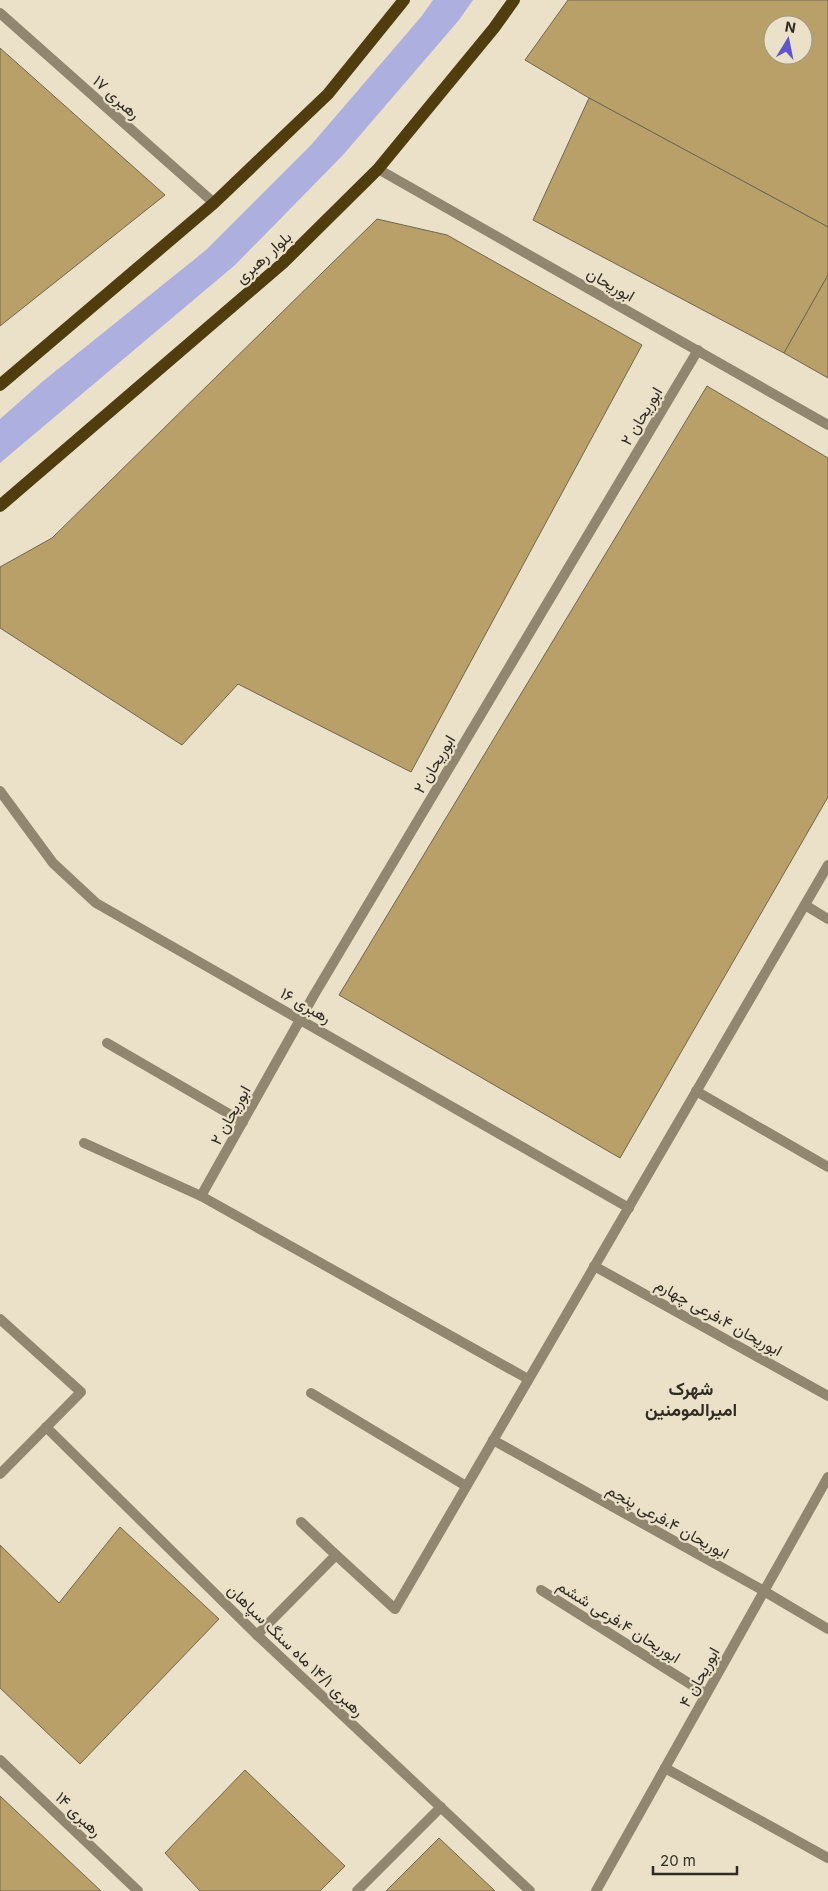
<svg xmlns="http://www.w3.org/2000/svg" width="828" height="1891" viewBox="0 0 828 1891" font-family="Inter,Vazirmatn,sans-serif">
<rect width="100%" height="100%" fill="#ebe0c8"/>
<!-- green -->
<path fill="#adb0df" d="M 433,0 L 473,0 L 459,20 L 343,155 L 235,265 L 0,463 L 0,419 L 42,382 L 206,250 L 311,145 L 421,17 Z"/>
<!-- building -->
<g fill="#b9a068" stroke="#716752" fill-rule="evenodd">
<path d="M 568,0 L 828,0 L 828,227 L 589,98 L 525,60 ZM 773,25 L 803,25 L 803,55 L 773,55 Z"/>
<path d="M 0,48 L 165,195 L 0,326 Z"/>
<path d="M 589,98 L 828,227 L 828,275 L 784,353 L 533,220 Z"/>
<path d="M 377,219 L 447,235 L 642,345 L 411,772 L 238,684 L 182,745 L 0,628 L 0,567 L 52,538 Z"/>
<path d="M 828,275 L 828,378 L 784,353 Z"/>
<path d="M 707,386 L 828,458 L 828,797 L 620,1158 L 339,995 Z"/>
<path d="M 120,1527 L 219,1619 L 80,1764 L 0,1688 L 0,1545 L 59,1603 Z"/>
<path d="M 245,1770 L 345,1866 L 320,1891 L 200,1891 L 165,1853 Z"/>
<path d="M 0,1796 L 101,1891 L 0,1891 Z"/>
<path d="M 439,1838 L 495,1891 L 386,1891 Z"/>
</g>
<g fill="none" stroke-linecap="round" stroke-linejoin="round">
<!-- minor -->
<g stroke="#91866f" stroke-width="10">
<path d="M 0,13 L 214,203"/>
<path d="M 0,791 L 53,863 L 96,903 L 629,1208"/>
<path d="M 805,905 L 828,919"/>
<path d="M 107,1043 L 243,1122"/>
<path d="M 696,1091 L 828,1167"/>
<path d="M 84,1143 L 201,1196 L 528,1379"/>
<path d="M 201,1196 L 314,995 L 698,350"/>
<path d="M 594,1266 L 828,1396"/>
<path d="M 0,1319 L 81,1392 L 0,1474"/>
<path d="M 311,1393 L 466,1486"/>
<path d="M 46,1427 L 257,1635 L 530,1891"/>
<path d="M 493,1440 L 764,1591 L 828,1629"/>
<path d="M 301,1522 L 336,1555"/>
<path d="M 541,1590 L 706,1694"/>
<path d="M 257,1635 L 336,1555 L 395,1609 L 828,865"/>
<path d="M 0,1760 L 138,1891"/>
<path d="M 665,1768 L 828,1858"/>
<path d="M 357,1891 L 441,1807"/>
<path d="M 596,1891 L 828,1477"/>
</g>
<!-- tertiary -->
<path stroke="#91866f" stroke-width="10" d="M 378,169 L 828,425"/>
<!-- primary -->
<g stroke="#503d0e" stroke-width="12">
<path d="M 0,385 L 214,203 L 328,94 L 404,0"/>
<path d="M 0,506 L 283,263 L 378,169 L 494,28 L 514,0"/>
</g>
</g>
<g text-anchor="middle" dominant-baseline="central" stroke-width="4.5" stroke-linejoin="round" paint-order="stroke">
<!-- street labels -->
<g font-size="16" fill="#312c23" stroke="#ebe0c8">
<text transform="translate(117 97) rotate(42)">رهبری ۱۷</text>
<text transform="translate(263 257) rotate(-42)">بلوار رهبری</text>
<text transform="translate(611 284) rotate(30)">ابوریحان</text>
<text transform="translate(641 416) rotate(-59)">ابوریحان ۲</text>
<text transform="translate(434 764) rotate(-59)">ابوریحان ۲</text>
<text transform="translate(306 1005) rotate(30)">رهبری ۱۶</text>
<text transform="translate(230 1115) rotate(-61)">ابوریحان ۲</text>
<text transform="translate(719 1317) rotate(29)">ابوریحان ۴،فرعی چهارم</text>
<text transform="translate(668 1521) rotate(29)">ابوریحان ۴،فرعی پنجم</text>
<text transform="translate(619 1621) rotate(32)">ابوریحان ۴،فرعی ششم</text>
<text transform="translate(296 1650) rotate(44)">رهبری ۱۴/۱ ماه سنگ سپاهان</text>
<text transform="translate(699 1677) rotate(-61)">ابوریحان ۴</text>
<text transform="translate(79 1814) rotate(44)">رهبری ۱۴</text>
</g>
<!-- neighbourhood labels -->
<g font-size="18" font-weight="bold" fill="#312c23" stroke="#ebe0c8">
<text x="691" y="1388">شهرک<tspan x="691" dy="21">امیرالمومنین</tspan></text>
</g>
</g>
<!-- north arrow -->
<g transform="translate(788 40) rotate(10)"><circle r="24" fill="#ebe0c8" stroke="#a19886"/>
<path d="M0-4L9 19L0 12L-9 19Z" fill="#5f54cc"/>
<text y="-8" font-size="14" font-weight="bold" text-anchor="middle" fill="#312c23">N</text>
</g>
<!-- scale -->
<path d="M653 1866v8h84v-8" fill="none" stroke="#312c23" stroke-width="2.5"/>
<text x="660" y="1866" font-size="15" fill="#312c23" stroke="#ebe0c8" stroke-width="4" paint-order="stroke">20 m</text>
</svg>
